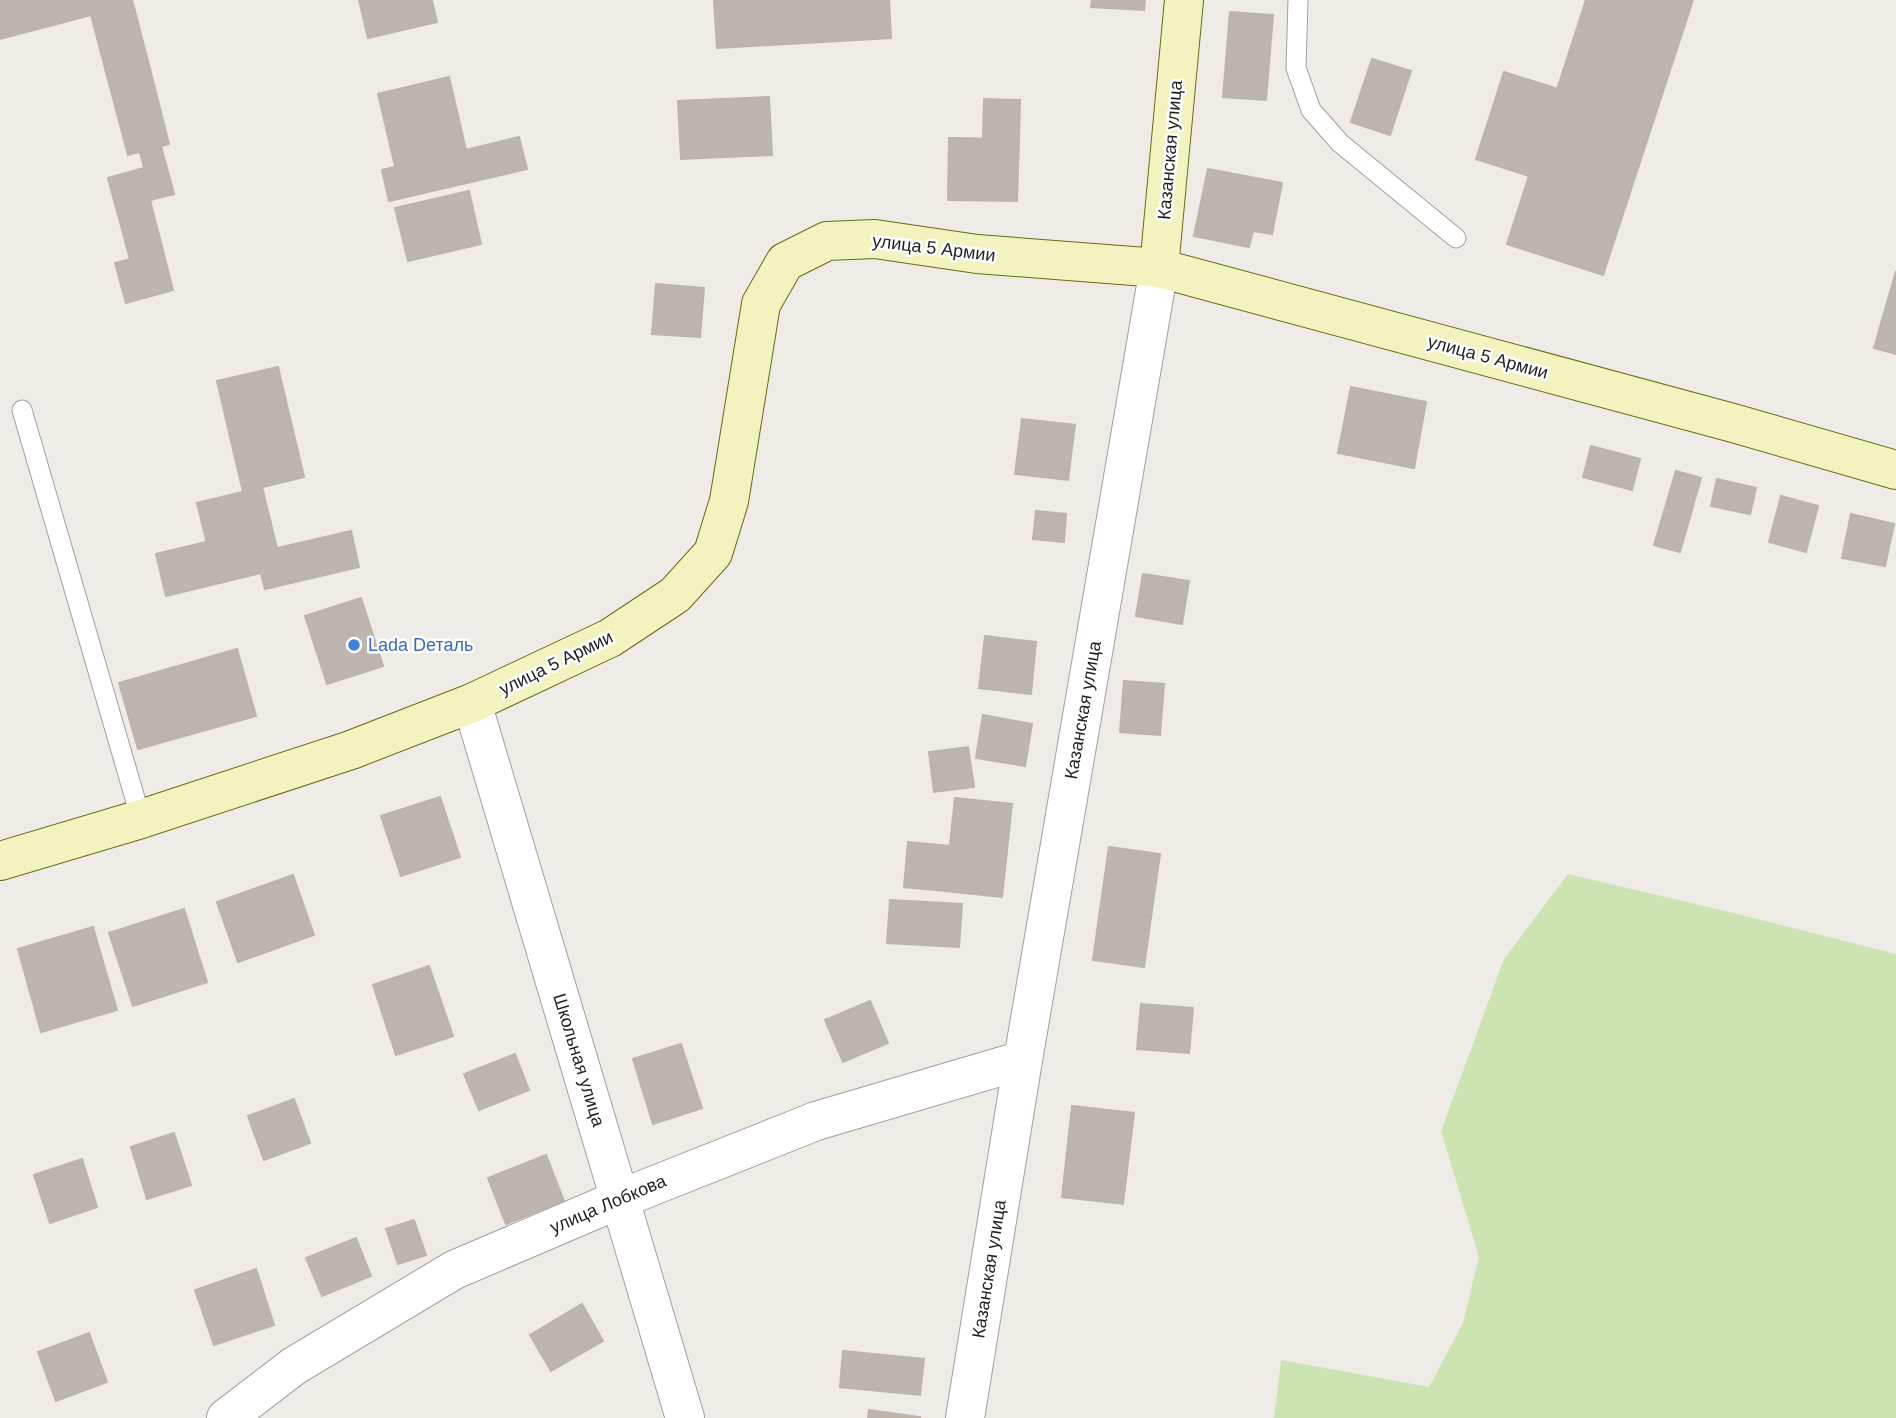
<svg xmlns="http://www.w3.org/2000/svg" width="1896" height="1418" viewBox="0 0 1896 1418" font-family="Helvetica,sans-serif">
<rect width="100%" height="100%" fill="#efece7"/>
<!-- grass -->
<path fill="#cce4b2" d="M 1568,874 L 1738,914 L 1896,954 L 1896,1418 L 1274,1418 L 1281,1360 L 1429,1387 L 1463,1323 L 1479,1257 L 1441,1131 L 1504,959 Z"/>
<!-- building -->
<g fill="#bcb5b0" stroke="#bfb3aa" stroke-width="2">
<path d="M 0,0 L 87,0 L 91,15 L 0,39 Z"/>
<path d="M 87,0 L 132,0 L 148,61 L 106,72 Z"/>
<path d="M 359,0 L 432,0 L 437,22 L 368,38 Z"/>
<path d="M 714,0 L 889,0 L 891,38 L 717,48 Z"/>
<path d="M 1092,0 L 1145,0 L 1144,10 L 1091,7 Z"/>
<path d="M 1586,0 L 1693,0 L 1603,275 L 1507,244 Z"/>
<path d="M 1230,12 L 1273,15 L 1266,100 L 1223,97 Z"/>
<path d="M 1372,59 L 1411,71 L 1390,135 L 1351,122 Z"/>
<path d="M 148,61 L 169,144 L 128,155 L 106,72 Z"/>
<path d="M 1504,72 L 1558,89 L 1529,176 L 1476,159 Z"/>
<path d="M 449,77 L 466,150 L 395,166 L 378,94 Z"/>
<path d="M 769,97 L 772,155 L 681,159 L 678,101 Z"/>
<path d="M 984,99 L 1020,100 L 1019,139 L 983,139 Z"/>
<path d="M 519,137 L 527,169 L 389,201 L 382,170 Z"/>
<path d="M 949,138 L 1019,139 L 1017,201 L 948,200 Z"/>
<path d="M 161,146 L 174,194 L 150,200 L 163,251 L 130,259 L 108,178 L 144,168 L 140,152 Z"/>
<path d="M 1208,169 L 1282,183 L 1272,234 L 1253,231 L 1249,247 L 1194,236 Z"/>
<path d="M 469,191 L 481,244 L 408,261 L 395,208 Z"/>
<path d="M 163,251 L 173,290 L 126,303 L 115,263 Z"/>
<path d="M 1896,271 L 1896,354 L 1874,348 Z"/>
<path d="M 656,284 L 704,288 L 700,337 L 652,334 Z"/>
<path d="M 278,367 L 304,477 L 243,492 L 217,381 Z"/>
<path d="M 1351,387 L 1426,402 L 1414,468 L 1338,453 Z"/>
<path d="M 1022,419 L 1075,425 L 1068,480 L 1015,474 Z"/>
<path d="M 1591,446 L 1640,459 L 1632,490 L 1583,477 Z"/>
<path d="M 1676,471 L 1701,478 L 1680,552 L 1654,545 Z"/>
<path d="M 1717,479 L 1756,488 L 1750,514 L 1711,506 Z"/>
<path d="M 262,487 L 277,548 L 212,564 L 197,503 Z"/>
<path d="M 1781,496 L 1818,506 L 1806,552 L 1769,542 Z"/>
<path d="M 1036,511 L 1066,514 L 1064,542 L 1033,539 Z"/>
<path d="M 1851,514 L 1894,524 L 1885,566 L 1842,558 Z"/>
<path d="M 351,531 L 359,567 L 265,589 L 256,553 Z"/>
<path d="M 206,542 L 212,564 L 256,553 L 261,573 L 166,596 L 156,554 Z"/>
<path d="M 1143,574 L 1189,581 L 1182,624 L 1136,616 Z"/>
<path d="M 361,598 L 383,666 L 327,684 L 305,616 Z"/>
<path d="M 985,636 L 1036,642 L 1031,694 L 979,688 Z"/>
<path d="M 237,649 L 256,716 L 138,749 L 119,683 Z"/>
<path d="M 1124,681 L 1164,684 L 1160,735 L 1120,732 Z"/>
<path d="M 983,715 L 1032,724 L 1025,766 L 976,758 Z"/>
<path d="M 968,747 L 974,787 L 934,792 L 929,752 Z"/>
<path d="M 440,797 L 460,857 L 401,876 L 381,816 Z"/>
<path d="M 955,798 L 1012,804 L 1002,897 L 945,891 Z"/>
<path d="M 908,842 L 950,846 L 945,891 L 904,887 Z"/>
<path d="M 1109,847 L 1160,854 L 1151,917 L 1100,910 Z"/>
<path d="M 293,875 L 314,935 L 238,962 L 217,902 Z"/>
<path d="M 890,900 L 962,904 L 959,947 L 887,943 Z"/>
<path d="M 184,909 L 207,982 L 133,1006 L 109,933 Z"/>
<path d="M 1100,910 L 1151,917 L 1144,967 L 1093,960 Z"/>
<path d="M 93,927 L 117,1010 L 41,1032 L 18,949 Z"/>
<path d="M 429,966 L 453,1036 L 396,1055 L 373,985 Z"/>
<path d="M 870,1001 L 888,1043 L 843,1062 L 825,1020 Z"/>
<path d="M 1141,1004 L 1193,1008 L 1189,1053 L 1137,1049 Z"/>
<path d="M 681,1044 L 702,1108 L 653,1124 L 633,1059 Z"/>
<path d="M 515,1054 L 529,1090 L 479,1110 L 464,1074 Z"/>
<path d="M 294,1099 L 310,1143 L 264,1160 L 248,1116 Z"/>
<path d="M 1072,1106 L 1134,1113 L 1123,1204 L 1062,1197 Z"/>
<path d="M 174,1133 L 191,1185 L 147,1199 L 131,1147 Z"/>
<path d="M 546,1155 L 564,1201 L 506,1224 L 488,1178 Z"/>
<path d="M 82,1159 L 97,1207 L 50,1223 L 34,1175 Z"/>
<path d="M 414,1220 L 426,1255 L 398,1264 L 386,1229 Z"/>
<path d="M 356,1238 L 371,1276 L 322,1296 L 306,1258 Z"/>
<path d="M 256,1269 L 274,1325 L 214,1345 L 195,1290 Z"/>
<path d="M 582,1304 L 603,1341 L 551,1371 L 530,1335 Z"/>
<path d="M 89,1333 L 107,1382 L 56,1401 L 38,1352 Z"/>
<path d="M 843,1351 L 924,1359 L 920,1395 L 840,1387 Z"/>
<path d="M 869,1410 L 920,1417 L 920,1418 L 868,1418 Z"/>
</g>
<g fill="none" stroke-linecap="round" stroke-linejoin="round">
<!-- service casing -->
<g stroke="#a0a0a0" stroke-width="21">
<g id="service">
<path d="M 1298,0 L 1296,68 L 1311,110 L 1340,143 L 1456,238"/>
<path d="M 22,410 L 141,819"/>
</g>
</g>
<!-- minor casing -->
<g stroke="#a0a0a0" stroke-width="40">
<g id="minor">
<path d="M 226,1418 L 294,1366 L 454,1270 L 620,1199 L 816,1121 L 1023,1060"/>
<path d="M 965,1418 L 1023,1060 L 1159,268"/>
</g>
</g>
<!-- tertiary casing -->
<g stroke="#a0a0a0" stroke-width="40">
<path id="tertiary" d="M 472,703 L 685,1418"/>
</g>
<!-- secondary casing -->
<g stroke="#666d10" stroke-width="40">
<g id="secondary">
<path d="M 1159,268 L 1184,0"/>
<path d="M 0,861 L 141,819 L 351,750 L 472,703 L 610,638 L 675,595 L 713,553 L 729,501 L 761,304 L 785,262 L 827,241 L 875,239 L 977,254 L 1159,268 L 1733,423 L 1896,470"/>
</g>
</g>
<!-- service -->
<use href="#service" stroke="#fff" stroke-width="19"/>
<!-- minor -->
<use href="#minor" stroke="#fff" stroke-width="38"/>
<!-- tertiary -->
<use href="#tertiary" stroke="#fff" stroke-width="38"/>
<!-- secondary -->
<use href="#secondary" stroke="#f3f3c0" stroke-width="38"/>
</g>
<!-- markers -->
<circle fill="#3f7fe0" stroke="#fff" stroke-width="2.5" cx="354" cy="645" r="7"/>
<g text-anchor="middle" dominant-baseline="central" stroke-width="5" stroke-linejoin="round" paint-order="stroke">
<!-- street labels -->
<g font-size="18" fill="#1f1f1f" stroke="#fff">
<text transform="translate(1170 150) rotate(-85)">Казанская улица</text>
<text transform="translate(934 248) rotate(7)">улица 5 Армии</text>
<text transform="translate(1488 357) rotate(15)">улица 5 Армии</text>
<text transform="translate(556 663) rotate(-26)">улица 5 Армии</text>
<text transform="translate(1083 710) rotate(-80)">Казанская улица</text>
<text transform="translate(579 1060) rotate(73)">Школьная улица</text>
<text transform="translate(608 1204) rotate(-23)">улица Лобкова</text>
<text transform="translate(989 1269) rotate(-81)">Казанская улица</text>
</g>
<!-- shop labels -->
<g font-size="18" fill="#366cbe" stroke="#fff" text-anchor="start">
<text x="368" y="645">Lada Dеталь</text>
</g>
</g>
</svg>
